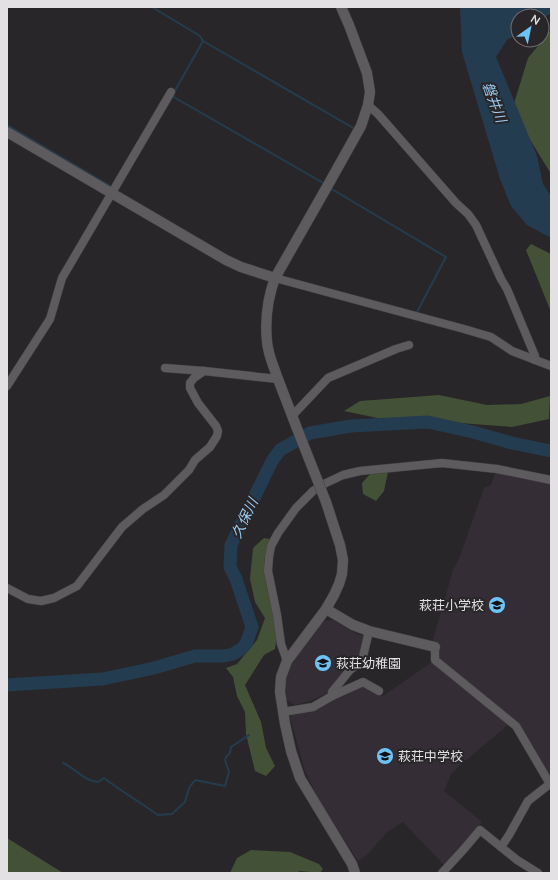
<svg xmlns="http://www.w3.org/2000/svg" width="558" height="880" viewBox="0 0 558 880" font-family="Lato,'Noto Sans JP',sans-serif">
<rect width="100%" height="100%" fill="#292629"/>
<!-- built -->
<g fill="#342d35">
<path d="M 495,473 L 537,479 L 551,484 L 551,775 L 544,773 L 518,722 L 477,691 L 432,653 L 433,640 L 453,570 L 459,559 L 484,488 L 491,485 Z"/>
<path d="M 333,620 L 357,634 L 365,636 L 360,658 L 350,666 L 327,693 L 310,701 L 295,705 L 286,699 L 286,678 L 291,665 L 322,621 Z"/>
<path d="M 432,662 L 437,667 L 480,701 L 510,723 L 458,767 L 451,774 L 444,791 L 482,822 L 464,845 L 445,866 L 403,822 L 387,832 L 368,854 L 358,861 L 319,800 L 305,771 L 290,717 L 294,713 L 363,685 L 383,696 Z"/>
</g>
<!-- forest -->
<g fill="#435137">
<path d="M 551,30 L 551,174 L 512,110 L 528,58 Z"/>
<path d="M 531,244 L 551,254 L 551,312 L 526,250 Z"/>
<path d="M 439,395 L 487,405 L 521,404 L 550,396 L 549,419 L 512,427 L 459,423 L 387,420 L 344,411 L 360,401 Z"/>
<path d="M 388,472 L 384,491 L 376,501 L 363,494 L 362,483 L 371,473 Z"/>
<path d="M 264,538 L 270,539 L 264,561 L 277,636 L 275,649 L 264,655 L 245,685 L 261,722 L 266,748 L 275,766 L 266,776 L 255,771 L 246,734 L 245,712 L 237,696 L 233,677 L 226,668 L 237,664 L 257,640 L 265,618 L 255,602 L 250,579 L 253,548 Z"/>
<path d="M 7,838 L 63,873 L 7,873 Z"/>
<path d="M 251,850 L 290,852 L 319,864 L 323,869 L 320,873 L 300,871 L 296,873 L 230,873 L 237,858 Z"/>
</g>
<!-- water -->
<path fill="#243c4f" d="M 460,7 L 551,7 L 551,13 L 542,19 L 542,16 L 518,16 L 518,34 L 507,40 L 496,57 L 537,156 L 543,184 L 551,196 L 551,238 L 527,225 L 511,206 L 500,179 L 462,52 Z"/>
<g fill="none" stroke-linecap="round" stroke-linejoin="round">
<!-- stream -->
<g stroke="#243c4f" stroke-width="2">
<path d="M 152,7 L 200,36 L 203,41 L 355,129"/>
<path d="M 203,41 L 172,96 L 325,184"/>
<path d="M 7,125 L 112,187"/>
<path d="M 330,188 L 446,257 L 417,312"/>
<path d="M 63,763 C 75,768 84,781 98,782 L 104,778 C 121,791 140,802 158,815 L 172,814 L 185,802 L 189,788 L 195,780 L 225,786 L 229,772 L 225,760 L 226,757 L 230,753 L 231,747 L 249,735"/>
</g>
<!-- river -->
<path stroke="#243c4f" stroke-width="13" d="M 7,685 L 103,679 L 154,668 L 195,656 L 224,656 L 233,654 L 241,649 L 246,644 L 252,627 L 236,579 L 230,567 L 231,545 L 272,461 L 280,450 L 310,433 L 351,426 L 428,422 L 473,432 L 512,443 L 551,451"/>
<!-- minor casing -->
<g stroke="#434143" stroke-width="9">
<g id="minor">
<path d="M 368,105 L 378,114 L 456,203 L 468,214 L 476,225 L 501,279 L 507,289 L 535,356 L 535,360"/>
<path d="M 275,278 L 464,329 L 491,337 L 512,351 L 551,366"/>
<path d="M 165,368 L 204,371 L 278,379"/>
<path d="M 7,386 L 50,319 L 62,278 L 171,92"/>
<path d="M 292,416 L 328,378 L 396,349 L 409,345"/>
<path d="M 7,588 L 28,599 L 41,601 L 54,598 L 77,586 L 122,527 L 143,509 L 164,495 L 189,470 L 195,460 L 210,447 L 217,436 L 218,431 L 216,426 L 198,403 L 190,388 L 190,383 L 194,378 L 204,371"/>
<path d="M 435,647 L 435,660 L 516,726 L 550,784"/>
<path d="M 287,661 L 281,644 L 277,615 L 268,571 L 269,557 L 271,546 L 278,533 L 296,508 L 313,491 L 326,483 L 343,475 L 360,471 L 442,463 L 497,469 L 551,480"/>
<path d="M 332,696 L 332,692 L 350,670 L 362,661 L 369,631"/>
<path d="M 283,712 L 313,707 L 332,696 L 363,682 L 379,691"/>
<path d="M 501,847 L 509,835 L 528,801 L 551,783"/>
<path d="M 442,873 L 464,849 L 480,830 L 517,860 L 538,873"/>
</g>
</g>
<!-- tertiary casing -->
<g stroke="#434143" stroke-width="11">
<g id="tertiary">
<path d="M 7,132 L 226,260 L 241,267 L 275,278"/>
<path d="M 296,426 C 289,407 281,388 274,368 C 271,360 268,351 267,342 C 265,321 268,297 275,278 L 328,185 L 361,126 L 368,105 L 370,92 L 367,73 L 349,25 L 341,7"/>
<path d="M 326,502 L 340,545 L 343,560 L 342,574 L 339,584 L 334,595 L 326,609 L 287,661 L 281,677 L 280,692 L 285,724 L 291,751 L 300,778 L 352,864 L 355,873"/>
<path d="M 326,609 L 353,625 L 369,631 L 435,647"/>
</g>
</g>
<!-- minor -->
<use href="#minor" stroke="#5d5b5d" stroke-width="8"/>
<!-- tertiary -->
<use href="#tertiary" stroke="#5d5b5d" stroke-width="10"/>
<!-- tertiary-bridge casing -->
<g stroke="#434143" stroke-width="11" stroke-linecap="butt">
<path id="tertiary-bridge" d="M 296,426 L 326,502"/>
</g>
<!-- tertiary-bridge -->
<use href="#tertiary-bridge" stroke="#5d5b5d" stroke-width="10"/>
</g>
<!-- icons -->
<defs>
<g id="school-disc" transform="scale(0.9)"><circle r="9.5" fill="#6fc2f4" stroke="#292629"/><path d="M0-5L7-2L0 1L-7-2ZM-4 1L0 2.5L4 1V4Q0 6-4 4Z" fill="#111"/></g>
</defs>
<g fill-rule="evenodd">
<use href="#school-disc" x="497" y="605"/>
<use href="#school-disc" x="323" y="663"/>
<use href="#school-disc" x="385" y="756"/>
</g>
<g text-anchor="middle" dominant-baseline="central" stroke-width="4" stroke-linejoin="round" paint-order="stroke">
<!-- poi labels -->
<g font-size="13" fill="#e3e1e3" stroke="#292629" text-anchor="start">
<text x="484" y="605" text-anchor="end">萩荘小学校</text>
<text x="336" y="663">萩荘幼稚園</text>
<text x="398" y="756">萩荘中学校</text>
</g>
<!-- water labels -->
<g font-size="14" font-style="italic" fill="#9bcaf2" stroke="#292629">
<text transform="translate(495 102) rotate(69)">磐井川</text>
<text transform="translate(244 518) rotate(-64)">久保川</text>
</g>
</g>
<!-- border -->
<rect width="558" height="880" fill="none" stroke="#e3e1e3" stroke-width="16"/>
<!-- north arrow -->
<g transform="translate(530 28) rotate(33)"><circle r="19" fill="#292629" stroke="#737173"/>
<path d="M0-3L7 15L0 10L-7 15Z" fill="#6fc2f4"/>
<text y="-6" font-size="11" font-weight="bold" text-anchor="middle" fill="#e3e1e3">N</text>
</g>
</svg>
